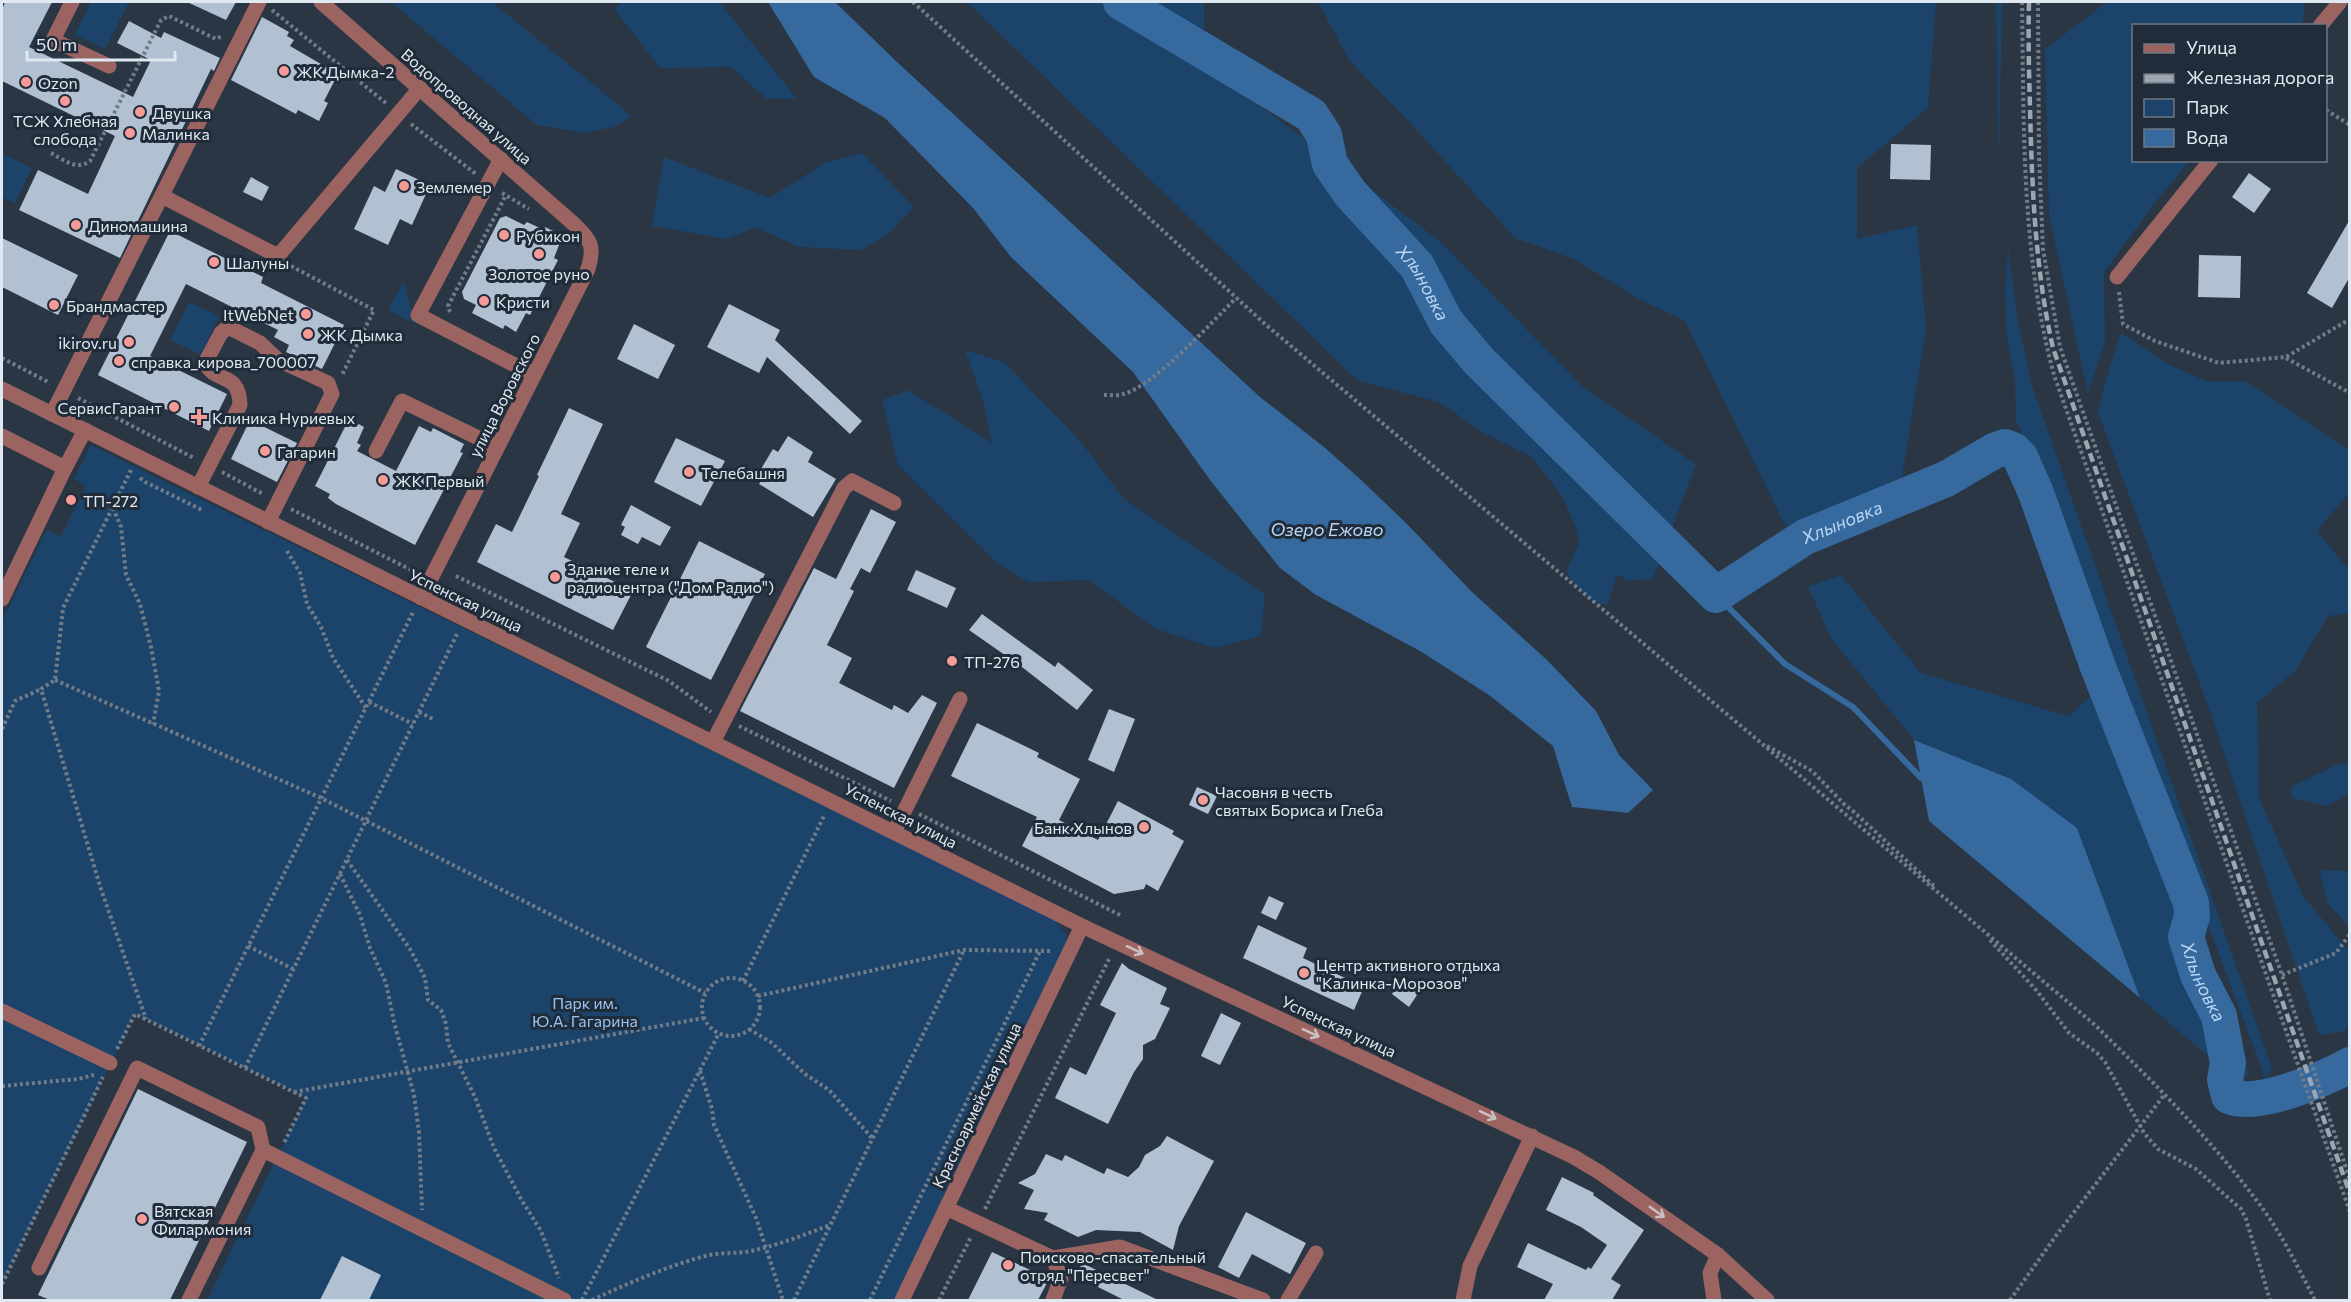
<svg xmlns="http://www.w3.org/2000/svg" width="2351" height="1302" viewBox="0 0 2351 1302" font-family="Commissioner,sans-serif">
<rect width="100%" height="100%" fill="#2a3644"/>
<!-- green -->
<g fill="#1c436a">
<path d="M 91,2 L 129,2 L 105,49 L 75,35 Z"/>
<path d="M 391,2 L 492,2 L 632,116 L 614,127 L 583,133 L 537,125 Z"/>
<path d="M 621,2 L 719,2 L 797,99 L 767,99 L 731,67 L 660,68 L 615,10 Z"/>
<path d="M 967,2 L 1204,2 L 1204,39 L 1255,102 L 1441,242 L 1584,388 L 1696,464 L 1653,579 L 1626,581 L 1621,575 L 1617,576 L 1607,605 C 1585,600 1577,589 1566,571 L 1579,544 L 1576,528 L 1563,498 L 1532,457 L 1484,433 L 1439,402 L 1358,381 Z"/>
<path d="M 1318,2 L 1936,2 L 1928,108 L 1857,168 L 1857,239 L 1917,225 L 1926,329 L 1902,477 L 1786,527 L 1685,321 L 1637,298 L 1576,260 L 1515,238 L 1413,126 L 1349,60 Z"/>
<path d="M 1996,2 L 2002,2 L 1999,166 Z"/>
<path d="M 2107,2 L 2305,2 L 2303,21 L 2300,25 L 2134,26 L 2134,160 L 2190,161 L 2158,199 L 2104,272 L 2105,341 L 2088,394 L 2049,215 L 2045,49 Z"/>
<path d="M 862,153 L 914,207 L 889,233 L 861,250 L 799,247 L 755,227 L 728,239 L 652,226 L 664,157 L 770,198 L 824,163 Z"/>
<path d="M 3,154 L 32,168 L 15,203 L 2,197 Z"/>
<path d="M 2008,246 L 2017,317 L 2032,386 L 2272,1068 L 2266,1080 L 2066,546 L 2051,497 L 2016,421 L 2015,381 L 2006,332 L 2005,296 Z"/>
<path d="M 404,281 L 414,323 L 388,310 Z"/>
<path d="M 189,302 L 219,316 L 201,355 L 170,340 Z"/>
<path d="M 2121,333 L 2168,364 L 2206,381 L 2245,381 L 2349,450 L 2349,493 L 2317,531 L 2349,570 L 2349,613 L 2328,616 L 2295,671 L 2257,703 L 2259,798 L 2303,896 L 2349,951 L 2349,1023 L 2345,1031 L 2319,1035 L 2207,703 L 2098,413 L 2104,386 Z"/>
<path d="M 965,350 L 1004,362 L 1081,442 L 1124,499 L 1265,594 L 1261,636 L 1214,648 L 1156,629 L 1089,580 L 1029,582 L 998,564 L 898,465 L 882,400 L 908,390 L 992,443 L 983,401 Z"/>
<path d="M 91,445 L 1055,919 L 1067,936 L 1065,953 L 902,1300 L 207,1300 L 306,1098 L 135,1014 L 2,1284 L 2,622 L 46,530 L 61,536 L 86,486 L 74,479 Z"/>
<path d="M 1841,575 L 1921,673 L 2068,716 L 2100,688 L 2249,1076 L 2224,1070 L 2140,998 L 2077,828 L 2011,779 L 1914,740 L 1831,638 L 1808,587 Z"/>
<path d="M 2349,762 L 2349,793 L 2327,806 L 2292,798 L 2291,787 L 2334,766 Z"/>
<path d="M 2319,870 L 2349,871 L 2349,926 L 2328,904 Z"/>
</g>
<!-- water -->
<g fill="#36699e">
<path d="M 768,2 L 835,2 L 897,62 L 1260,397 L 1324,447 L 1359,478 L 1407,524 L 1472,592 L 1547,660 L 1596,711 L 1619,755 L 1653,790 L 1628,813 L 1572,807 L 1553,746 L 1489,695 L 1420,651 L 1316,595 L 1280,568 L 1210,480 L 1133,372 L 1011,257 L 973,208 L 885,118 L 814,77 Z"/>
<path d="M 1914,740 L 2011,779 L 2077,828 L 2140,998 L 1929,821 Z"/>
</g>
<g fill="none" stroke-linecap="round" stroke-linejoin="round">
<!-- stream -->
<path stroke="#36699e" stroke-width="6" d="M 1716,595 L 1785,664 L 1853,707 L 1921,778"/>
<!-- river -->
<path stroke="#36699e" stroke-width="36" id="s1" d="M 1121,2 L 1311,115 L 1324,135 L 1330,164 L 1350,193 L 1417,266 L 1446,322 L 1479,361 L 1716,595 L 1805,537 L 1946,479 L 1994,451 L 2005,447 L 2013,450 L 2020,457 L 2036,493 L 2098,667 L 2191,903 L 2192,916 L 2186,937 L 2198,975 L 2219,1016 L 2228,1063 L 2225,1080 L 2229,1096 C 2256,1109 2324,1079 2350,1065"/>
</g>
<!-- building -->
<g fill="#b2c1d2">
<path d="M 5,2 L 52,2 L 29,47 L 133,97 L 151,60 L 117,43 L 129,21 L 161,38 L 164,32 L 220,58 L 214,71 L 211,69 L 120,258 L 19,210 L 38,170 L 88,194 L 115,136 L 2,81 L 2,10 Z"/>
<path d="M 187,2 L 236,2 L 226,20 Z"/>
<path d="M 262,17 L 289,32 L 287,36 L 294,40 L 290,46 L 338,74 L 324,101 L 328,103 L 319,121 L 298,110 L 296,114 L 231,80 Z"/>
<path d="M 1891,144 L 1931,145 L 1930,180 L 1890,179 Z"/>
<path d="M 396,169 L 430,185 L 412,225 L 400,219 L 388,245 L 354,229 L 374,186 L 385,192 Z"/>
<path d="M 2249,173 L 2271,189 L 2254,213 L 2232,197 Z"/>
<path d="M 251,177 L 269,187 L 262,201 L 243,192 Z"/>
<path d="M 506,216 L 524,225 L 527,222 L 544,230 L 545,227 L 555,232 L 559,245 L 554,258 L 558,260 L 530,315 L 526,313 L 516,332 L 505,325 L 503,329 L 472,313 L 476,305 L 464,299 L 462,292 L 500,218 Z"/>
<path d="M 2349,221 L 2349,278 L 2332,308 L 2307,293 Z"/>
<path d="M 170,231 L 263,277 L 261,283 L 344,325 L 322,369 L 286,352 L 289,345 L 274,337 L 278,330 L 186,284 L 150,356 L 227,394 L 209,431 L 98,375 Z"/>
<path d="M 2,238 L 78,275 L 58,315 L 2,287 Z"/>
<path d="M 2199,255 L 2241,256 L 2240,298 L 2198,297 Z"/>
<path d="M 729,304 L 780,330 L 775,340 L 862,421 L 850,434 L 767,357 L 759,373 L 707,347 Z"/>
<path d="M 634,324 L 675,345 L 658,379 L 617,359 Z"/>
<path d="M 569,408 L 603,424 L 561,514 L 580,523 L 564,557 L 633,591 L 613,630 L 477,562 L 496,524 L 512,532 L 539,476 L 537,475 Z"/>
<path d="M 349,419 L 364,427 L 357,443 L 361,445 L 357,451 L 396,471 L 419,426 L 431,432 L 433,428 L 464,444 L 460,452 L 463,453 L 415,545 L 336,504 L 328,498 L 330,494 L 315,486 Z"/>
<path d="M 250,420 L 297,443 L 277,482 L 231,459 Z"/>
<path d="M 788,436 L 813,452 L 808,462 L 836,479 L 813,517 L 759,484 L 766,473 L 761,469 L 773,449 L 778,452 Z"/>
<path d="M 676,438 L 725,461 L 701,506 L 654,482 Z"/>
<path d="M 631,505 L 671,527 L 660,546 L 642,537 L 638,544 L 621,535 L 625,527 L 621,525 Z"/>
<path d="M 871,509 L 896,522 L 870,573 L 861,568 L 850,589 L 854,591 L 827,645 L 852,658 L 839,683 L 892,710 L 894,705 L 908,713 L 922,695 L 937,703 L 894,788 L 740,711 L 814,568 L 836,579 Z"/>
<path d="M 699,541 L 765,574 L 711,680 L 646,647 Z"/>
<path d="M 916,570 L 956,588 L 947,608 L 907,590 Z"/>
<path d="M 982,614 L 1055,667 L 1058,662 L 1093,690 L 1077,710 L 1022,667 L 969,630 Z"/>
<path d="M 1109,709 L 1135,719 L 1114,772 L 1088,760 Z"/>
<path d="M 977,723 L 1039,753 L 1037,757 L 1080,779 L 1059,820 L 1098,840 L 1118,801 L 1174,831 L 1172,834 L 1184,841 L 1158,891 L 1146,884 L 1144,889 L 1114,894 L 1022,846 L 1037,817 L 951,776 Z"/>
<path d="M 1197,787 L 1217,796 L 1208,814 L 1189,805 Z"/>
<path d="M 1269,896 L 1284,903 L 1276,920 L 1261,913 Z"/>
<path d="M 1258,925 L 1307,948 L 1303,958 L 1364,987 L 1354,1010 L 1243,958 Z"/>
<path d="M 1122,963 L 1129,969 L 1167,988 L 1160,1004 L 1170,1008 L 1155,1039 L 1143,1045 L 1143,1059 L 1134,1072 L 1108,1124 L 1055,1098 L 1070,1067 L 1086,1075 L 1116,1013 L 1100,1005 Z"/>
<path d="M 1404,977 L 1421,989 L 1409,1007 L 1392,994 Z"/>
<path d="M 1221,1013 L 1241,1023 L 1220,1065 L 1201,1056 Z"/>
<path d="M 138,1089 L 247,1142 L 170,1300 L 50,1300 L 38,1295 Z"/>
<path d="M 1167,1136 L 1214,1161 L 1179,1226 L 1173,1250 L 1140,1232 L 1096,1230 L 1078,1237 L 1044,1220 L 1048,1213 L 1024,1209 L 1034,1190 L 1018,1183 L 1035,1174 L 1046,1154 L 1062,1161 L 1065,1155 L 1104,1174 L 1107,1168 L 1128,1177 L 1139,1167 L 1145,1155 L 1160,1146 Z"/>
<path d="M 1562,1177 L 1594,1193 L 1593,1195 L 1644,1230 L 1611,1279 L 1621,1285 L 1612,1300 L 1544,1300 L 1553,1284 L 1517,1267 L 1528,1243 L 1586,1270 L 1588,1267 L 1591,1269 L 1607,1245 L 1581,1227 L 1546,1210 Z"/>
<path d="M 1246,1212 L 1306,1243 L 1290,1274 L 1252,1254 L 1239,1278 L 1218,1267 Z"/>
<path d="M 992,1252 L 1049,1279 L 1038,1300 L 968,1300 Z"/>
<path d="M 342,1256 L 381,1275 L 369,1300 L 320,1300 Z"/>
<path d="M 1082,1263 L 1158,1300 L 1124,1300 L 1076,1276 Z"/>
</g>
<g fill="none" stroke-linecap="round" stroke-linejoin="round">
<!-- path -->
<g stroke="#727c88" stroke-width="4" stroke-dasharray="3 3" stroke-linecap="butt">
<path d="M 913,2 L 1265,324 L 2095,1025 C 2153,1082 2211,1139 2260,1205 C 2282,1234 2298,1268 2315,1300"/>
<path d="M 2022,2 C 2024,126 2021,254 2054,375 L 2350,1212"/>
<path d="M 2038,2 L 2039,156 L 2043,249 L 2060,347 L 2282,975 L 2350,1180"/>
<path d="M 272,10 L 387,104"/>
<path d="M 2326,110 L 2350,125"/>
<path d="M 411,124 L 476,174"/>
<path d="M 51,153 C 64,160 77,171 90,161 L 161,20 L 169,16 L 216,39 L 222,36"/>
<path d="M 502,193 L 529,209"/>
<path d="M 291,266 L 374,310 L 342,375"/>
<path d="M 2119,292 L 2123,324 L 2155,341 L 2219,363 L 2286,357 L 2350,319"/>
<path d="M 450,312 L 448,306 L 506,195"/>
<path d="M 2,358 L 50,383"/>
<path d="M 2286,358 L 2350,393"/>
<path d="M 1104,395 C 1110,395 1117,396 1123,394 C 1153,387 1213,321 1236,298"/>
<path d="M 78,398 L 194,458"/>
<path d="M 131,470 L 63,608 L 55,680 L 41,689 L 100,886 L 146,1019"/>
<path d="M 222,472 L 263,494"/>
<path d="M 140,478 L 145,482 L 202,510"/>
<path d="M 113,508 L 121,527 L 126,575 L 140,604 L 151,647 L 159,691 L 153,724"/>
<path d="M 291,509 L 415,572"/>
<path d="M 287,551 L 300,573 L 307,604 L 321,627 L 333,658 L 366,708"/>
<path d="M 456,576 L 669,681 L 711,712"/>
<path d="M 55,680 L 321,798 L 705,993"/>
<path d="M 369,702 L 413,724"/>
<path d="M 419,712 L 435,720"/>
<path d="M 739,726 L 891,801"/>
<path d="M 2,729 L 15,701 L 41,689"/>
<path d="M 1767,746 L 1812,771 L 1845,805 L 1853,811 L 1935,887"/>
<path d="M 919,814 L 1122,916"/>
<path d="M 347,860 L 410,949 L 425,978 L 428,1000 L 441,1010 L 446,1024 L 448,1043 L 475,1097 L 494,1148 L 521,1199 L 541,1231 L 559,1278"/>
<path d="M 340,874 L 360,915 L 370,948 L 386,983 L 394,1022 L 414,1095 L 419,1132 L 422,1210"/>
<path d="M 1990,940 L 2037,991 L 2069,1033 L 2097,1053 L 2105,1062 L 2144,1133 L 2158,1149 L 2196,1169 L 2241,1209 L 2246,1219 L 2270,1300"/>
<path d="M 248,946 L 293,969"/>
<path d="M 2282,975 L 2336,953 L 2350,934"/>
<circle cx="731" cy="1007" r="29"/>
<path d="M 743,981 L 825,814"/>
<path d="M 758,996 L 964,950 L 1052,951"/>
<path d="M 749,1029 L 772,1043 L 805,1074 L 829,1090 L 873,1139"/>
<path d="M 199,1046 L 413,612"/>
<path d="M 117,1049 L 135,1014 L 306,1098 L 284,1143"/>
<path d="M 245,1068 L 458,632"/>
<path d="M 700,1071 L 712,1109 L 714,1125 L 756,1218 L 783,1300"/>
<path d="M 2,1086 L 78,1079 L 94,1075"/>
<path d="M 294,1092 L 704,1018"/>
<path d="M 985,1209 L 1110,957"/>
<path d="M 2,1284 L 103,1077"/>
<path d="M 582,1300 L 719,1033"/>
<path d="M 592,1300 C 629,1283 665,1267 705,1256 C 719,1252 736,1254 751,1251 C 778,1245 804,1235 830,1225"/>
<path d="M 794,1300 L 964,950"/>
<path d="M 870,1300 L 1040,951"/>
<path d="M 939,1300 L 971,1237"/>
<path d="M 2010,1300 L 2058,1233 L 2165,1094"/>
</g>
<!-- minor -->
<g stroke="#9b6461" stroke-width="15">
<path d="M 72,2 L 53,40 L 109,66"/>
<path d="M 321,2 L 575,225 C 591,241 595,246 588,269 L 421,598"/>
<path d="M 2320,26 L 2340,2"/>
<path d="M 501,159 L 418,315 L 534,375"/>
<path d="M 162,196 L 278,256 L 420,88"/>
<path d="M 2117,277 L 2211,160"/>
<path d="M 2,389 L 1082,926 L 1574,1157 L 1599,1172 L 1718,1255 L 1767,1300"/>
<path d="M 52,414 L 259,2"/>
<path d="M 2,436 L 65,468 L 2,599"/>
<path d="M 376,451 L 402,401 L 497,447"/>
<path d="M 65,468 L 85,430"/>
<path d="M 198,487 L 240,405 C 239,370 216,385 205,363 L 221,333 L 228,327 L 260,343 L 278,360 L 328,383 L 332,394 L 268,522"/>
<path d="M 713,742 L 844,488 L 852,481 L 894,503"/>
<path d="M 894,832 L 960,699"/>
<path d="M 2,1011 L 110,1063"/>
<path d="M 946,1208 L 1053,1258 L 1061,1278 L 1053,1300"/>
<path d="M 1053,1258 L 1120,1247 L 1263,1300"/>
<path d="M 39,1268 L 137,1068 L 258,1127 L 263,1150"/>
<path d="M 189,1300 L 263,1150 L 564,1300"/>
<path d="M 902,1300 L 1082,926"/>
<path d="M 1288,1300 L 1316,1253"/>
<path d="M 1463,1300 L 1470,1266 L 1532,1136"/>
<path d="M 1714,1300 L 1710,1273 L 1718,1255"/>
</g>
<!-- rail -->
<path stroke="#9ca5b0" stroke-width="4.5" stroke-dasharray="9 4.5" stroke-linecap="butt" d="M 2029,2 C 2028,37 2029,72 2030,107 C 2032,188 2035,269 2053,348 L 2350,1194"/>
</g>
<!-- one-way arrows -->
<defs><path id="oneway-shaft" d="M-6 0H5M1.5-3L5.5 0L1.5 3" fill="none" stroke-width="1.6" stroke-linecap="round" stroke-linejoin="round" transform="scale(1.5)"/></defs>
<g stroke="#cbc0c6">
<use href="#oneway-shaft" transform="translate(1135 950) rotate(25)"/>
<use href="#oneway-shaft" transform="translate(1311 1033) rotate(25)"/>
<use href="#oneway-shaft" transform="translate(1488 1115) rotate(25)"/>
<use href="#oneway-shaft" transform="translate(1657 1212) rotate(35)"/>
</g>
<!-- markers -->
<g fill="#f59b97" stroke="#202c39" stroke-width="2">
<circle cx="284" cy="71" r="6"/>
<circle cx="26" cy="82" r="6"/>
<circle cx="65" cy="101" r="6"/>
<circle cx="140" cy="112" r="6"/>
<circle cx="130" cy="133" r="6"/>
<circle cx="404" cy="186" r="6"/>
<circle cx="76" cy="225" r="6"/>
<circle cx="504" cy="235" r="6"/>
<circle cx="539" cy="254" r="6"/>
<circle cx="214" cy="262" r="6"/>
<circle cx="484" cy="301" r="6"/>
<circle cx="54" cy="305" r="6"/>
<circle cx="306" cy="314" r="6"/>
<circle cx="308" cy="334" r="6"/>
<circle cx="129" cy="342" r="6"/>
<circle cx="119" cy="361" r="6"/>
<circle cx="174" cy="407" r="6"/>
<path d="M196 408h6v6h6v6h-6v6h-6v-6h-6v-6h6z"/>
<circle cx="265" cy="451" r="6"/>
<circle cx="689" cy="472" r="6"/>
<circle cx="383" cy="480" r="6"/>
<circle cx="71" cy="500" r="6"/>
<circle cx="555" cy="577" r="6"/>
<circle cx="952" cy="661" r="6"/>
<circle cx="1203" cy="800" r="6"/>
<circle cx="1144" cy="827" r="6"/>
<circle cx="1304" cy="973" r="6"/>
<circle cx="142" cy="1219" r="6"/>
<circle cx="1008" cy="1265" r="6"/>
</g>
<g text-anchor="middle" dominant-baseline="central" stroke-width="6" stroke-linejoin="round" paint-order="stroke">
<!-- poi labels -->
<g font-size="16" fill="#e0e8f1" stroke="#202c39" text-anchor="start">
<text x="296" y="71">ЖК Дымка-2</text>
<text x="38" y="82">Ozon</text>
<text x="152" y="112">Двушка</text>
<text x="65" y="120" text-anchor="middle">ТСЖ Хлебная<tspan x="65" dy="18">слобода</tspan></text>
<text x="142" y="133">Малинка</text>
<text x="416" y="186">Землемер</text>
<text x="88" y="225">Диномашина</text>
<text x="516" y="235">Рубикон</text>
<text x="226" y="262">Шалуны</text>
<text x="539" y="273" text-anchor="middle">Золотое руно</text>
<text x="496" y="301">Кристи</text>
<text x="66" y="305">Брандмастер</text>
<text x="294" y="314" text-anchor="end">ItWebNet</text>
<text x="320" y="334">ЖК Дымка</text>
<text x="117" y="342" text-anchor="end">ikirov.ru</text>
<text x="131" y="361">справка_кирова_700007</text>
<text x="162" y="407" text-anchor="end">СервисГарант</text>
<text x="212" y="417">Клиника Нуриевых</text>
<text x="277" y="451">Гагарин</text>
<text x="701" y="472">Телебашня</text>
<text x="395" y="480">ЖК Первый</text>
<text x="83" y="500">ТП-272</text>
<text x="567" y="568">Здание теле и<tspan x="567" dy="18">радиоцентра ("Дом Радио")</tspan></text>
<text x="964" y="661">ТП-276</text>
<text x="1215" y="791">Часовня в честь<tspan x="1215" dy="18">святых Бориса и Глеба</tspan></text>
<text x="1132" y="827" text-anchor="end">Банк Хлынов</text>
<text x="1316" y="964">Центр активного отдыха<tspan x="1316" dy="18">"Калинка-Морозов"</tspan></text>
<text x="154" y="1210">Вятская<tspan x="154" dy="18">Филармония</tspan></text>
<text x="1020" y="1256">Поисково-спасательный<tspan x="1020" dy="18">отряд "Пересвет"</tspan></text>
</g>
<!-- street labels -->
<g font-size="16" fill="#e0e8f1" stroke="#202c39">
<text transform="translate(467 106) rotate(41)">Водопроводная улица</text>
<text transform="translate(504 395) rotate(-63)">улица Воровского</text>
<text transform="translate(466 600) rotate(26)">Успенская улица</text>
<text transform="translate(901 815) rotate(27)">Успенская улица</text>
<text transform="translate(1339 1026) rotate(25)">Успенская улица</text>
<text transform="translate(976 1105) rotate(-64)">Красноармейская улица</text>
</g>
<!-- park labels -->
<g font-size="16" fill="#99c3f0" stroke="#202c39">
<text x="585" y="1002">Парк им.<tspan x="585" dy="18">Ю.А. Гагарина</tspan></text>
</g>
<!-- water labels -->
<g font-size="18" font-style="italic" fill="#b9d5f3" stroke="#202c39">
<text stroke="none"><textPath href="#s1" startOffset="426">Хлыновка</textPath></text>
<text stroke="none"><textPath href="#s1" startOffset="1002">Хлыновка</textPath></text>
<text x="1327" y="529">Озеро Ежово</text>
<text stroke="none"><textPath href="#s1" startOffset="1761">Хлыновка</textPath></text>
</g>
</g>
<!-- border -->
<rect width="2351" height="1302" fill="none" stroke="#e0e8f1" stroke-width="6"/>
<!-- legend -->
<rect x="2132" y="24" width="195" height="138" fill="#202c39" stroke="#6d7783" stroke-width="1.5"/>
<rect x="2144" y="44" width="30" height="9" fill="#9b6461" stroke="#6d7783" stroke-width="1.5"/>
<text x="2186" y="54" font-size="18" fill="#e0e8f1">Улица</text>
<rect x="2144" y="74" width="30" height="9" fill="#9ca5b0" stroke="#6d7783" stroke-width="1.5"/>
<text x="2186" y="84" font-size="18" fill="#e0e8f1">Железная дорога</text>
<rect x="2144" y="99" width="30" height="18" fill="#1c436a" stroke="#6d7783" stroke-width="1.5"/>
<text x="2186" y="114" font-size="18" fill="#e0e8f1">Парк</text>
<rect x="2144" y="129" width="30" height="18" fill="#36699e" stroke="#6d7783" stroke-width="1.5"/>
<text x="2186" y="144" font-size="18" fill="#e0e8f1">Вода</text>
<!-- scale -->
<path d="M27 51v9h148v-9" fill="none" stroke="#e0e8f1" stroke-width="3"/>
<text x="36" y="51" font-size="18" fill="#e0e8f1" stroke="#202c39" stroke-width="4.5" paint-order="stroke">50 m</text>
</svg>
